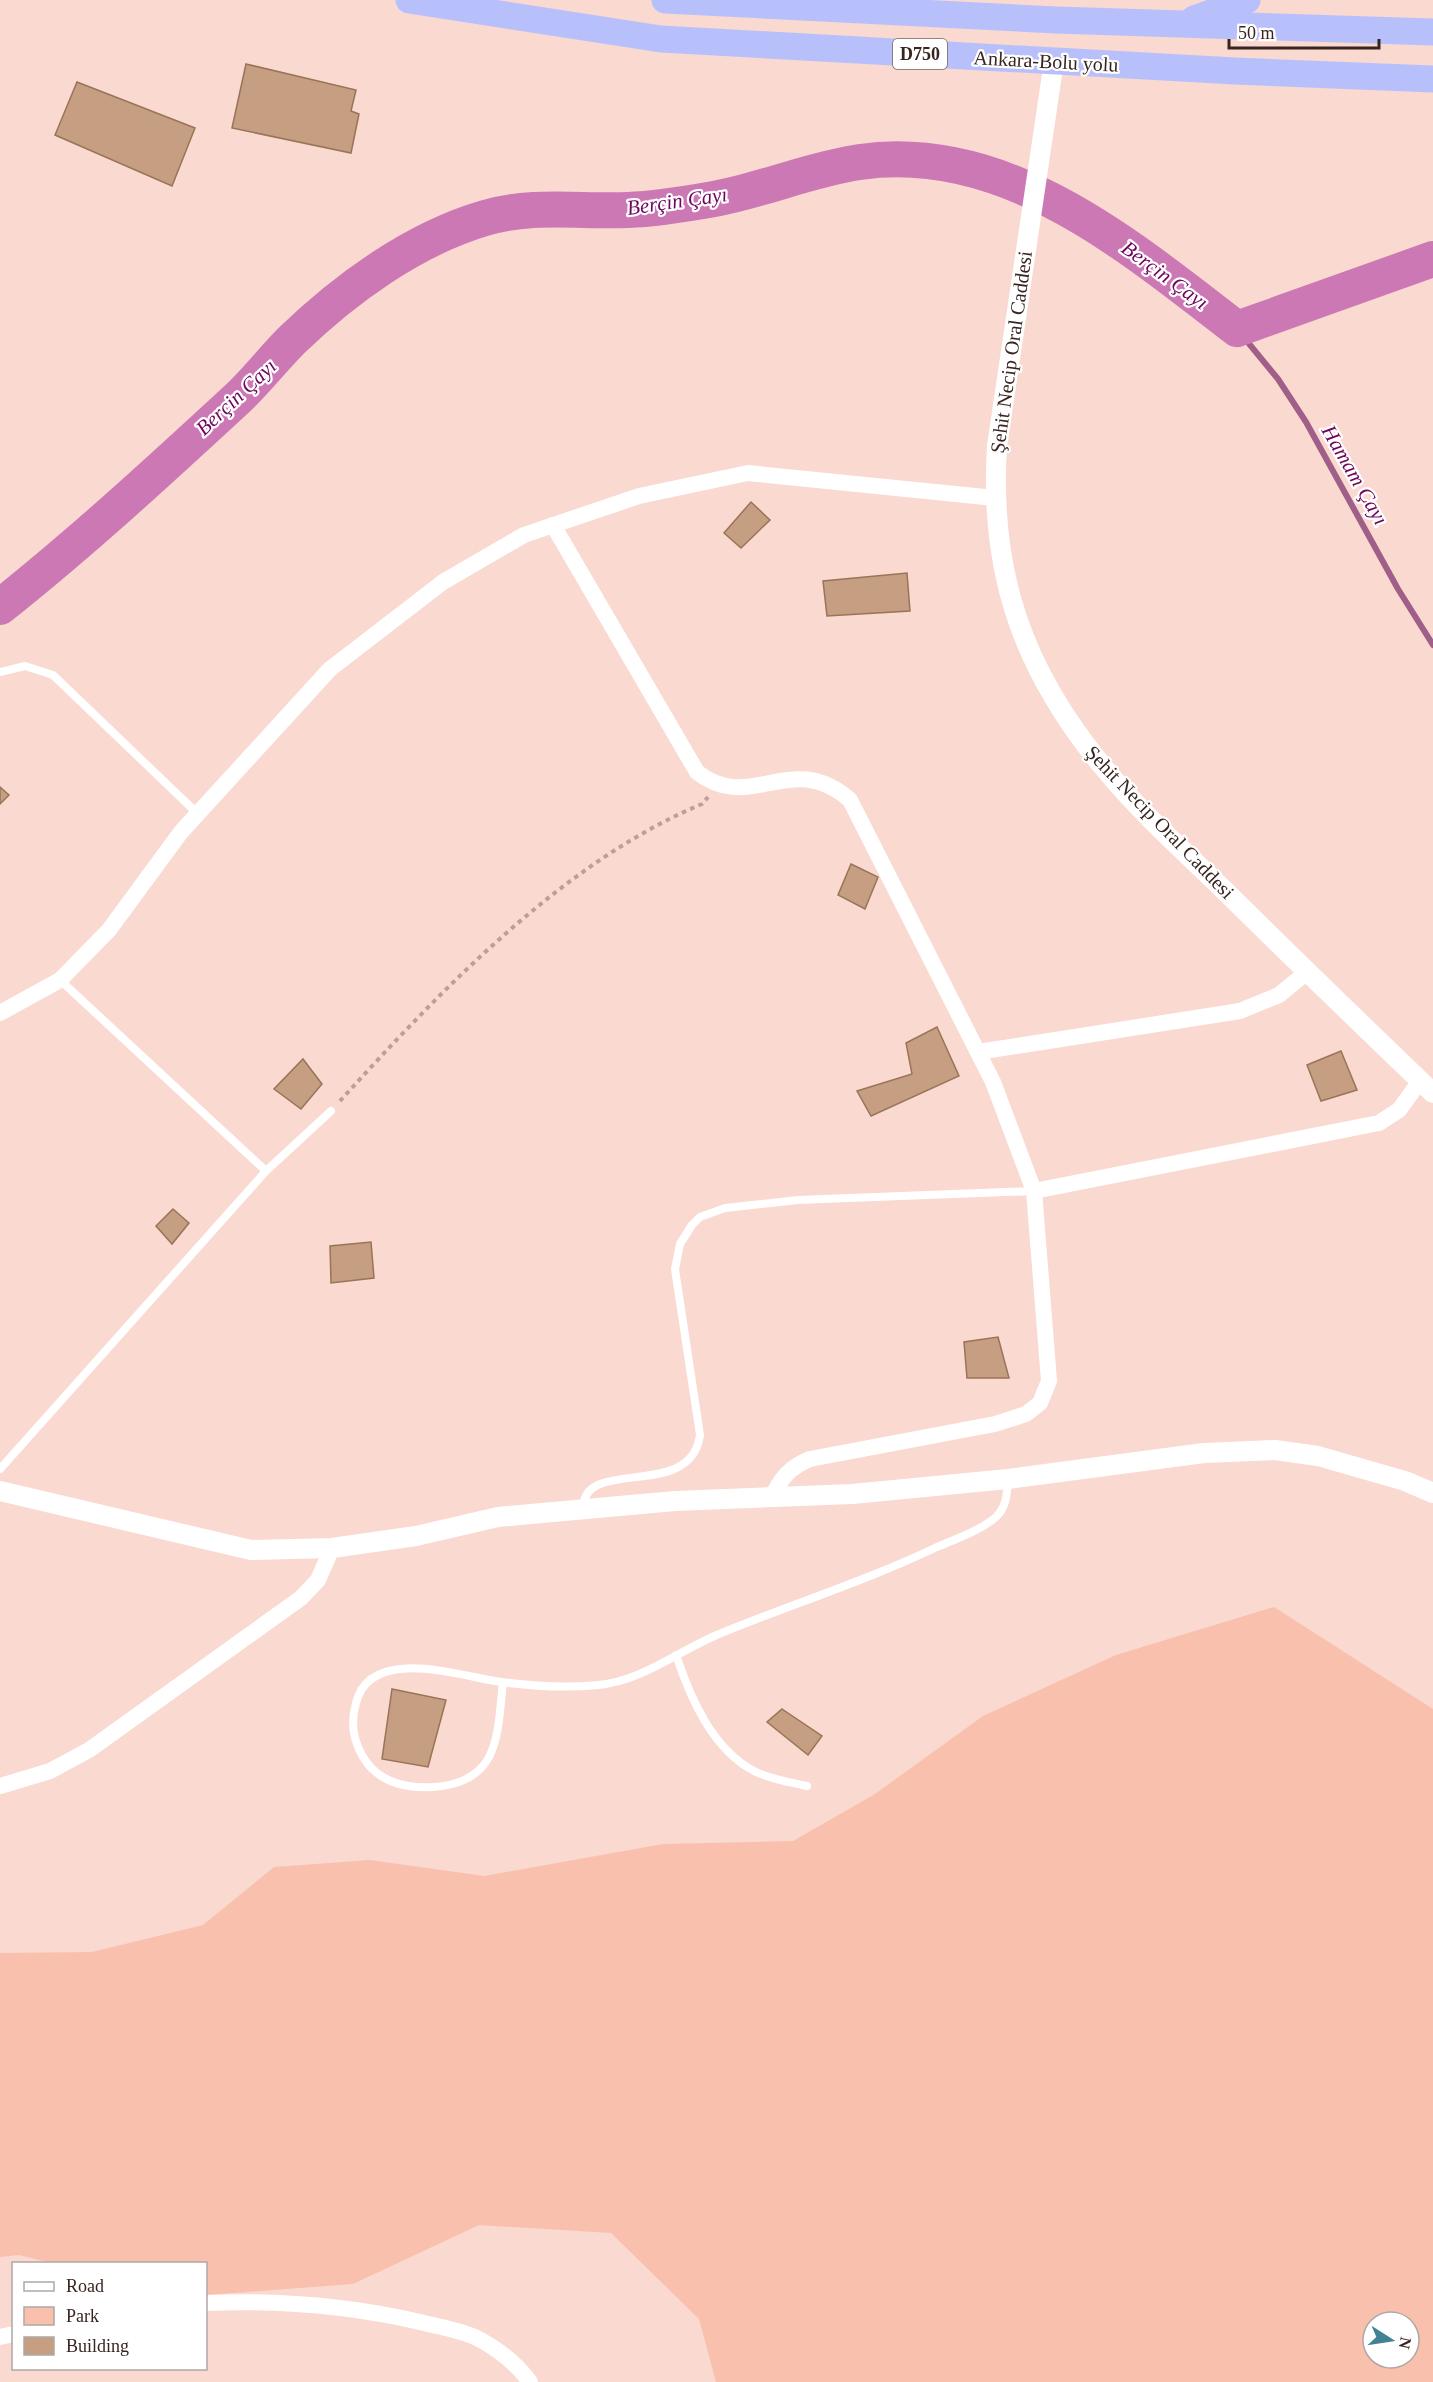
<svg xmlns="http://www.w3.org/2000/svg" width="1433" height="2382" viewBox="0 0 1433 2382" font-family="'Times New Roman',serif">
<rect width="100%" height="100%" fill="#f9d9d0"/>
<!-- green -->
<path fill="#f9c0ae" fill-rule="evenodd" d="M 1274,1607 L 1433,1709 L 1433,2382 L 716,2382 L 699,2319 L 611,2233 L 479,2225 L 353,2284 L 206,2295 L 206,2264 L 55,2264 L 19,2255 L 0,2257 L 0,1953 L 92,1952 L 203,1925 L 274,1867 L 370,1860 L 484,1876 L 663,1844 L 793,1841 L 875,1794 L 983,1716 L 1116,1655 ZM 1373,2322 L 1409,2322 L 1409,2358 L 1373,2358 Z"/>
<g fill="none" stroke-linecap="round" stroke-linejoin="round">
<!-- stream -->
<path stroke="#a05f88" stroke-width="6" d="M 1237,329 L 1278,379 L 1306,422 L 1398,589 L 1433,645"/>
<!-- river -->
<path stroke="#cc78b5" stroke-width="36" d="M 0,607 C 83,541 160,470 238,398 C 257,380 273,359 292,340 C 345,289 413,239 485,218 C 531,204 581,212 628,210 C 657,209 686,204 714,199 C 763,190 811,169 860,162 C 1006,141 1129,246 1237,329 L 1433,259"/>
</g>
<!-- building -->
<g fill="#c69e81" stroke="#997458" stroke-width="1.5">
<path d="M 246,64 L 356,90 L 351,111 L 359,114 L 351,153 L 232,128 Z"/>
<path d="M 77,82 L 195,128 L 172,186 L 55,135 Z"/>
<path d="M 751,502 L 770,520 L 741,548 L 724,533 Z"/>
<path d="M 907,573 L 910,611 L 827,616 L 823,581 Z"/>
<path d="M 0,787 L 9,795 L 0,804 Z"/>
<path d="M 851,864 L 878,877 L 865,909 L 838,895 Z"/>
<path d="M 937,1027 L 959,1076 L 871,1116 L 857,1091 L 912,1074 L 906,1043 Z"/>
<path d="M 1341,1051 L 1357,1090 L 1321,1101 L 1307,1065 Z"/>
<path d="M 303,1059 L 322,1084 L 301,1109 L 274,1089 Z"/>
<path d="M 173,1209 L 189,1223 L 172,1244 L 156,1226 Z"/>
<path d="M 371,1242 L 374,1278 L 331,1283 L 330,1246 Z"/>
<path d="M 998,1337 L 1009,1378 L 967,1378 L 964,1342 Z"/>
<path d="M 392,1689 L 446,1700 L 428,1767 L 382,1759 Z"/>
<path d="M 782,1709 L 822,1736 L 808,1755 L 767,1722 Z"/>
</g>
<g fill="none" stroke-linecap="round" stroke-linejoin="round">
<!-- path -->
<path stroke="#bba098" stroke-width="4" stroke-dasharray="4.5 4.5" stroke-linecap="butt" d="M 340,1101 C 440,991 563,862 702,804 L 708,797"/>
<!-- service -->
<g stroke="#fff" stroke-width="8">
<path d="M 0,672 L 25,666 L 53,675 L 198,814"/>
<path d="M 60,980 L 266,1171"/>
<path d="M 0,1469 L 266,1171 L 331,1111"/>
<path d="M 583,1509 C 583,1455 691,1502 700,1435 L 675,1269 L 680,1244 L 692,1225 L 700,1217 L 725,1208 L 798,1200 L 1034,1191"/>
<path d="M 676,1655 C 690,1697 712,1749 754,1771 C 770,1779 789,1782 807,1786"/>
<path d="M 503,1682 C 500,1706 500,1736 489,1757 C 478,1778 455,1786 433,1787 C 396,1789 366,1777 355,1738 C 352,1727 353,1714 356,1703 C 370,1645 459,1676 501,1682 C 531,1686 567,1688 598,1685 C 644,1681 682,1648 724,1632 C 795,1603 868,1580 937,1547 C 956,1539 981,1530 996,1517 C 1007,1506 1007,1493 1008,1479"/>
</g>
<!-- minor -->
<g stroke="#fff" stroke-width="16">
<path d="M 553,525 L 697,772 C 751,815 791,748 850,800 L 993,1082 L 1034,1191 L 1049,1381 L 1040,1403 L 1026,1414 L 995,1424 L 810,1459 C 790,1467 781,1478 772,1497"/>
<path d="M 0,1013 L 60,980 L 109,930 L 181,832 L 330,669 L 443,582 L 524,535 L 639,496 L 748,473 L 995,498"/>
<path d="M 978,1052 L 1240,1011 L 1279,995 L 1307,972"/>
<path d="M 1034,1191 L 1379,1123 L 1399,1110 L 1420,1081"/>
<path d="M 0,1786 L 50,1771 L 89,1750 L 301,1598 L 318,1580 L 332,1548"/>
<path d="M 206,2303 C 278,2300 350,2306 420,2322 C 439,2327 460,2330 477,2338 C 498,2349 516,2363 530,2382"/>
<path d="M 0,2337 L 14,2334"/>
</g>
<!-- tertiary -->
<g stroke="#fff" stroke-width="20">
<path d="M 1054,61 L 997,446 C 989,574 1023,670 1104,768 C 1140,812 1184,851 1225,891 C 1294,959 1363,1026 1433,1093"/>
<path d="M 0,1491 L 251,1550 L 332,1548 L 416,1536 L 498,1517 L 675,1501 L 852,1494 L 1008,1479 L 1204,1453 L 1275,1450 L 1318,1456 L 1405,1481 L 1433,1493"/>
</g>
<!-- trunk -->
<g stroke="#b8c0fc" stroke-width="27">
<path d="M 409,0 L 661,39 L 1235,71 L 1433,79"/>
<path d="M 665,0 L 1056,20 L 1433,32"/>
<path d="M 1194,19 L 1247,0"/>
</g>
</g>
<g text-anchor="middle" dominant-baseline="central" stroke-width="4.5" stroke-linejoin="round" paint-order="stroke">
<!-- shield labels -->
<rect fill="#fff" stroke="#746662" stroke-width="1.5" x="893" y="39" width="54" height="30" rx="4.5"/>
<g font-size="18" font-weight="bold" fill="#38251f">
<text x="920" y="54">D750</text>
</g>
<!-- street labels -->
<g font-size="20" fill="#38251f" stroke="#fff">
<text transform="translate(1046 61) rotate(3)">Ankara-Bolu yolu</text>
<text transform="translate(1011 352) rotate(-82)">Şehit Necip Oral Caddesi</text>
<text transform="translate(1160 822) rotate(46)">Şehit Necip Oral Caddesi</text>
</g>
<!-- water labels -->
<g font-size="21" font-style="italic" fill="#70055d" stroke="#fff">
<text transform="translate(677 201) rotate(-8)">Berçin Çayı</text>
<text transform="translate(1165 275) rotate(36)">Berçin Çayı</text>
<text transform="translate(236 397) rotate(-43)">Berçin Çayı</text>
<text transform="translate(1355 475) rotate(60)">Hamam Çayı</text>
</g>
</g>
<!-- legend -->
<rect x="12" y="2262" width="195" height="108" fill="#ffffff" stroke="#afa8a5" stroke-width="1.5"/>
<rect x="24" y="2282" width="30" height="9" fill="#ffffff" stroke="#afa8a5" stroke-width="1.5"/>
<text x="66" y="2292" font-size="18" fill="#38251f">Road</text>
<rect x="24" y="2307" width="30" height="18" fill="#f9c0ae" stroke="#afa8a5" stroke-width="1.5"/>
<text x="66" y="2322" font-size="18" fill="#38251f">Park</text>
<rect x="24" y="2337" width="30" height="18" fill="#c69e81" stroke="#afa8a5" stroke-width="1.5"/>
<text x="66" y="2352" font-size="18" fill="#38251f">Building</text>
<!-- north arrow -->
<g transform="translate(1391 2340) rotate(102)"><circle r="28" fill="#ffffff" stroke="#afa8a5" stroke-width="1.5"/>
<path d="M0-4.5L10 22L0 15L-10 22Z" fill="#418395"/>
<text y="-9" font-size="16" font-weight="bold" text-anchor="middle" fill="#38251f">N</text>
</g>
<!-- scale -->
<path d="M1229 39v9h150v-9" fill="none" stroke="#38251f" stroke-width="3"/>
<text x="1238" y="39" font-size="18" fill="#38251f" stroke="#ffffff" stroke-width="4.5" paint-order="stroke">50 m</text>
</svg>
